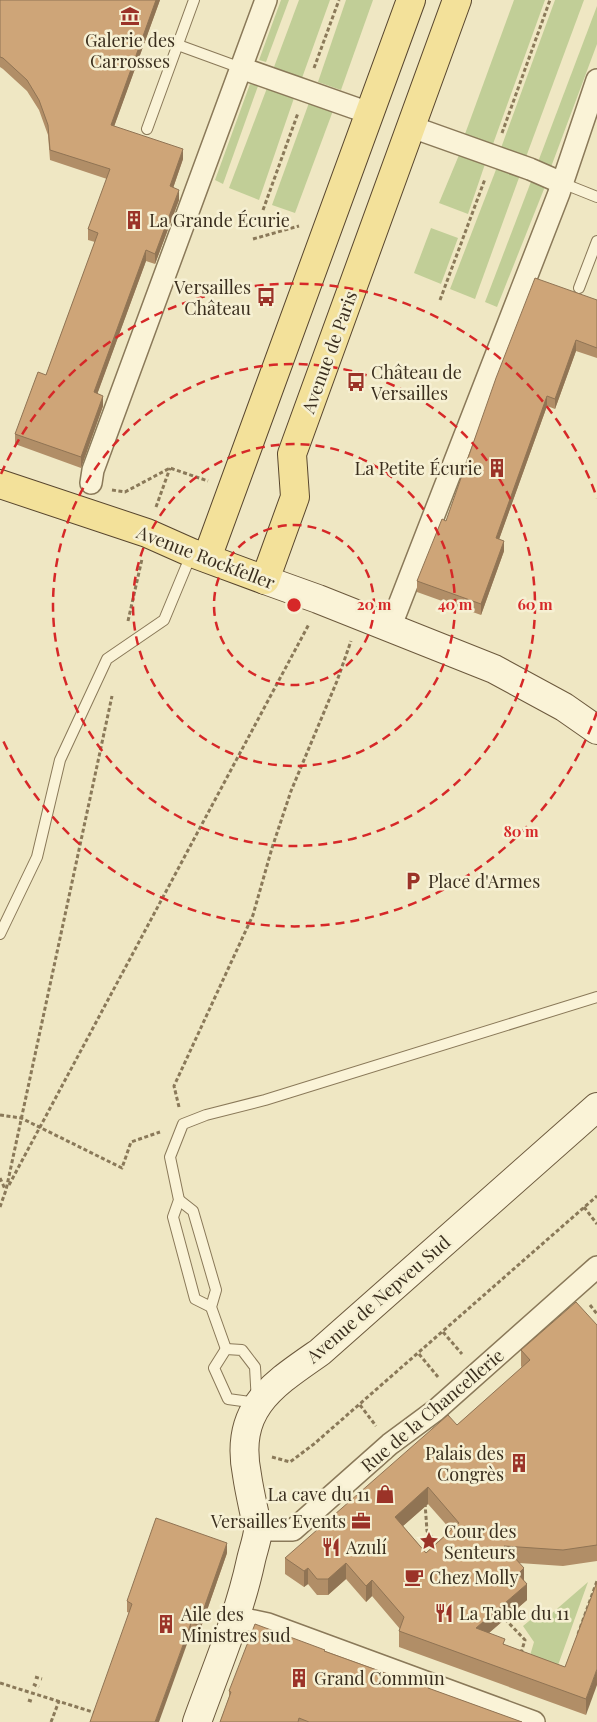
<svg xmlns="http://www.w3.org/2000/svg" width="597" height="1722" viewBox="0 0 597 1722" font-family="'Playfair Display',serif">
<rect width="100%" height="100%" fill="#efe7c3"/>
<!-- green -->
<g fill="#c1ce97">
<path d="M 281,0 L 289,0 L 266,62 L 259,60 Z"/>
<path d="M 299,0 L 330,0 L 302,78 L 274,67 Z"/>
<path d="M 346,0 L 373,0 L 341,90 L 318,82 Z"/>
<path d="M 514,0 L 545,0 L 493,144 L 465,134 Z"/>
<path d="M 555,0 L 584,0 L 526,157 L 501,148 Z"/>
<path d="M 597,6 L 597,44 L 551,167 L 538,162 Z"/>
<path d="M 250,84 L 258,86 L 223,184 L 215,180 Z"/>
<path d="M 267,88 L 294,98 L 259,200 L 229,188 Z"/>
<path d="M 310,100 L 334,108 L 295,213 L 272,205 Z"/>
<path d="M 459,155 L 485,164 L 468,214 L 439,203 Z"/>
<path d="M 497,167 L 520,175 L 475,299 L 450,289 Z"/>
<path d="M 532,179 L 546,184 L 497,307 L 485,302 Z"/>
<path d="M 431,228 L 458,238 L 441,284 L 414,273 Z"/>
<path d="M 588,1582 L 557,1668 L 529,1659 L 534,1642 L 523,1626 L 545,1608 L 551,1614 Z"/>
</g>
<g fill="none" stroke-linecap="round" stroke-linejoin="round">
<!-- service casing -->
<g stroke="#8a7959" stroke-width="12">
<g id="service">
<path d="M 178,45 L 241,68"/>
<path d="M 147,129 L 194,0"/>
<path d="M 562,183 L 597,197"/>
<path d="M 579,288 L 597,241"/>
<path d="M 0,934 L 37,857 L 60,760 L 107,659 L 164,620 L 191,555"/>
<path d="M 179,1200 L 193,1211 L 216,1290 L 211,1307 L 226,1349"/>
<path d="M 211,1307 L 195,1299 L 173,1217 L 179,1200 L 170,1157 L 183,1124 L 206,1115 L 265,1100 L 597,997"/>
<path d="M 226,1349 L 242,1350 L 255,1367 L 257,1403 L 228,1399 L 214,1368 Z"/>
</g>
</g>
<!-- minor casing -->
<g stroke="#8a7959" stroke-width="24">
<g id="minor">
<path d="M 241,68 L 369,113"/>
<path d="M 412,127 L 530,169 L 562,183"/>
<path d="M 91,483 L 93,470 L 266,0"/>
<path d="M 390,628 L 559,193 L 597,80"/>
<path d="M 258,1530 L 293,1530 L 390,1444 L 436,1410 L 597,1267"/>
<path d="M 235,1617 L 268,1624 L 534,1722"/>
</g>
</g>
<!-- secondary casing -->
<g stroke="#6c593d" stroke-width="30">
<g id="secondary">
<path d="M 265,580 L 318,599 L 494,669 L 564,707 L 597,730"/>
<path d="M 197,1722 C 216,1669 239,1616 251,1560 C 253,1551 257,1540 258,1531 C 258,1526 256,1520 255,1516 C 252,1502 249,1489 247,1475 C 234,1409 271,1386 320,1352 L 597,1107"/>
</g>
</g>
<!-- primary casing -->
<g stroke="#58462e" stroke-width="30">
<g id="primary">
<path d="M 0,484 L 147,533 L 192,553 L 265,580 L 295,497 L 292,454 L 457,0"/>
<path d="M 207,558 L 411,0"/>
</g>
</g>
<!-- path -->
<g stroke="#8a7959" stroke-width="3" stroke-dasharray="4 2.5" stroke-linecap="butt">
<path d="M 314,68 L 339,0"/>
<path d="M 502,133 L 550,0"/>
<path d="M 263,210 L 298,113"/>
<path d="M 253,239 L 299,226"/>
<path d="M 440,300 L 485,179"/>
<path d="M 112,490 L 125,492 L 170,468 L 208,481"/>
<path d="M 156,507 L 170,468"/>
<path d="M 128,621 L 142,559"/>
<path d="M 179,1107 L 174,1086 L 253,915 L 272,848 L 291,791 L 337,681 L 351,641"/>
<path d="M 0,1115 L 21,1118 L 122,1168 L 131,1142 L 160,1132"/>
<path d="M 0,1178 L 5,1189"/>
<path d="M 9,1185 L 309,624"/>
<path d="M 0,1207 L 6,1190 L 112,696"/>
<path d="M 584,1207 L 597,1224"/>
<path d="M 590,1305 L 597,1314"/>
<path d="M 443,1332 L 462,1354"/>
<path d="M 419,1354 L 438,1377"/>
<path d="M 360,1405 L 376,1426"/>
<path d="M 272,1457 L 290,1462 L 314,1444 L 597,1196"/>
<path d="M 425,1503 L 427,1531 L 439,1545"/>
<path d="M 505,1619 L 525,1640 L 521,1653"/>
<path d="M 578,1634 L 597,1581"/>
<path d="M 35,1677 L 42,1679"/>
<path d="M 0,1683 L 96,1713"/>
<path d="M 33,1684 L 39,1687"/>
<path d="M 28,1700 L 34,1702"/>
<path d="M 51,1722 L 59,1701"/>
</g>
<!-- service -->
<use href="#service" stroke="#faf3d7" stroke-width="10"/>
<!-- minor -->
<use href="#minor" stroke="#faf3d7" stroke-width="21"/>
<!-- secondary -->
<use href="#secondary" stroke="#faf3d7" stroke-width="28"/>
<!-- primary -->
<use href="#primary" stroke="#f3e19a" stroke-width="28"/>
</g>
<!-- wall -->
<g fill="#b18e67" fill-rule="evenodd">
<path d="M 0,0 L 160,0 L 114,126 L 183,159 L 173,188 L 179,200 L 155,264 L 146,261 L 97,394 L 103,406 L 81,468 L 15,444 L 15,434 L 46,375 L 95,242 L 88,240 L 88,229 L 107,179 L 50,160 L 48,135 L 39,110 L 27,91 L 3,69 L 0,67 Z"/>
<path d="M 597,300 L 597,358 L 576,351 L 555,409 L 547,406 L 499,539 L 504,551 L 481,615 L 417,592 L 417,581 L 446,521 Z"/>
<path d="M 597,1325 L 597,1561 L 563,1566 L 519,1563 L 524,1581 L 527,1600 L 489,1633 L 505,1645 L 565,1667 L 597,1582 L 586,1715 L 399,1647 L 399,1631 L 400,1629 L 372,1596 L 366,1602 L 346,1579 L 328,1595 L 317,1595 L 308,1584 L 304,1587 L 285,1574 L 285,1558 L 457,1425 L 522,1368 L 521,1366 L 521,1350 ZM 428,1504 L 451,1530 L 426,1553 L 403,1526 Z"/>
<path d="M 227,1553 L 198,1636 L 127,1612 L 127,1601 Z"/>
<path d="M 325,1651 L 428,1688 L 522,1722 L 220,1722 L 229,1697 L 229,1691 Z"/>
</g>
<!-- shaded-wall -->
<g fill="#907454">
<path d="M 156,0 L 160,0 L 111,135 L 111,125 Z"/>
<path d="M 183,149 L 183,159 L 170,197 L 170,186 Z"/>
<path d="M 179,190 L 179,200 L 155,264 L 155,254 Z"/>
<path d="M 146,250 L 146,261 L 94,403 L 94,392 Z"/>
<path d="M 576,340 L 576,351 L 555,409 L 555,399 Z"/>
<path d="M 103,396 L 103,406 L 81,468 L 81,457 Z"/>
<path d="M 547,396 L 547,406 L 496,548 L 496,538 Z"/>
<path d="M 504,541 L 504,551 L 481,615 L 481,604 Z"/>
<path d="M 428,1487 L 428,1504 L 395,1533 L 395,1517 Z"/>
<path d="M 227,1543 L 227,1553 L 198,1636 L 198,1625 Z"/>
<path d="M 346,1563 L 346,1579 L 328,1595 L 328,1579 Z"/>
<path d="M 308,1568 L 308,1584 L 304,1587 L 304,1571 Z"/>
<path d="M 524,1568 L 524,1584 L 518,1574 Z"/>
<path d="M 372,1580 L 372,1596 L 366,1602 L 366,1586 Z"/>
<path d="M 527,1584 L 527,1600 L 476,1644 L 476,1628 Z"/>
<path d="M 191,1623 L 191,1633 L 159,1722 L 155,1722 Z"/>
<path d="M 597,1669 L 597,1685 L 586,1715 L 586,1699 Z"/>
</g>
<!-- building -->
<g fill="#cea578" stroke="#907454" fill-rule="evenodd">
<path d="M 0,0 L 156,0 L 111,125 L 183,149 L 170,186 L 179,190 L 155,254 L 146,250 L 94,392 L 103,396 L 81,457 L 15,434 L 38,372 L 46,375 L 98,233 L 88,229 L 110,169 L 50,150 L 48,125 L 39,100 L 27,80 L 3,58 L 0,57 Z"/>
<path d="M 535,278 L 597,300 L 597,348 L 576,340 L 555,399 L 547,396 L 496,538 L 504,541 L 481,604 L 417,581 L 442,519 L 446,521 L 496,378 Z"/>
<path d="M 576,1302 L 597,1325 L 597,1545 L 563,1550 L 504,1546 L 524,1568 L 518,1574 L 527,1584 L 476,1628 L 505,1639 L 503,1644 L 565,1667 L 597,1582 L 597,1669 L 586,1699 L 399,1631 L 404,1617 L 372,1580 L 366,1586 L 346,1563 L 328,1579 L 317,1579 L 308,1568 L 304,1571 L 285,1558 L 448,1415 L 457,1425 L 530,1360 L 521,1350 ZM 428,1487 L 459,1523 L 426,1553 L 395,1517 Z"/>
<path d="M 156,1518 L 227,1543 L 198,1625 L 191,1623 L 155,1722 L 90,1722 L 132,1604 L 127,1601 Z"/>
<path d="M 255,1624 L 325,1650 L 324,1651 L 399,1678 L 399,1676 L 428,1686 L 428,1688 L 522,1722 L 309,1722 L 299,1718 L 298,1722 L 220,1722 L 231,1692 L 229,1691 Z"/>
</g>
<!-- distance rings -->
<g fill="none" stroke="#d62828" stroke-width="2.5" stroke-dasharray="9 6">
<circle cx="294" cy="605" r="80"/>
<circle cx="294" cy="605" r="161"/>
<circle cx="294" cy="605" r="241"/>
<path d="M597 712A321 321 0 0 1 1 736M1 474A321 321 0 0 1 597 498"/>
</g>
<!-- icons -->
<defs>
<g id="museum-bare" transform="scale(1.5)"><path d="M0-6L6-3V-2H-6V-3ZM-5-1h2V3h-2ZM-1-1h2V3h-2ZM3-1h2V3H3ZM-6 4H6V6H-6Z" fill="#9b3328" stroke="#f6f0d3" stroke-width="2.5" paint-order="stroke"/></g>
<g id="building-bare" transform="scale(1.5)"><path d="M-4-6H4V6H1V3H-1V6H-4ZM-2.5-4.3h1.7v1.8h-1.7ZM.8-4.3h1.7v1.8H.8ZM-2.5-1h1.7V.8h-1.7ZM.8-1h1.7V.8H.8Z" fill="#9b3328" stroke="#f6f0d3" stroke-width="2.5" paint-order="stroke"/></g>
<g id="bus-bare" transform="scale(1.5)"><path d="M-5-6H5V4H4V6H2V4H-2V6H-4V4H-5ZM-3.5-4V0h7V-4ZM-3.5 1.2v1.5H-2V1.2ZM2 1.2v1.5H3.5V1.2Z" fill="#9b3328" stroke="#f6f0d3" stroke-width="2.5" paint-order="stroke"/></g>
<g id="parking-bare" transform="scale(1.5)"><path d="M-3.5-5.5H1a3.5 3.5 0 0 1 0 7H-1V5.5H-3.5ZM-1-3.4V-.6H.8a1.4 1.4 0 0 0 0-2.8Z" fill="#9b3328" stroke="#f6f0d3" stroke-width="2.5" paint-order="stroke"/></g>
<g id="shop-bare" transform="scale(1.5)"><path d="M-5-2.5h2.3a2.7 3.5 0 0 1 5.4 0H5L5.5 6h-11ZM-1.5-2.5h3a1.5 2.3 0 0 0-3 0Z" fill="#9b3328" stroke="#f6f0d3" stroke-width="2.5" paint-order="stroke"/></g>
<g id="office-bare" transform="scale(1.5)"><path d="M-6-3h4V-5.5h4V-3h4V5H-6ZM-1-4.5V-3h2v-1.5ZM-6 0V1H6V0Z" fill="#9b3328" stroke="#f6f0d3" stroke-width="2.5" paint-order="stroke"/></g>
<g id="sight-bare" transform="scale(1.5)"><path d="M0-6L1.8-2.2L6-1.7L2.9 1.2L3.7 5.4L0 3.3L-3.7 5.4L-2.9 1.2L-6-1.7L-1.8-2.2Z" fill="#9b3328" stroke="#f6f0d3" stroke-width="2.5" paint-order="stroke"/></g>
<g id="restaurant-bare" transform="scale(1.5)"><path d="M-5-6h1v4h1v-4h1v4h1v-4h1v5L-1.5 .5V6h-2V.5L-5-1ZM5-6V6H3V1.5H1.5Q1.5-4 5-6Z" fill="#9b3328" stroke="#f6f0d3" stroke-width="2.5" paint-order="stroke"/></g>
<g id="cafe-bare" transform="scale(1.5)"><path d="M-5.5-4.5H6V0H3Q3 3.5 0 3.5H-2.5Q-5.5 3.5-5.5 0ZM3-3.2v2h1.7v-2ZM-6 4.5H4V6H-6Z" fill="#9b3328" stroke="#f6f0d3" stroke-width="2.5" paint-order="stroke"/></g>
</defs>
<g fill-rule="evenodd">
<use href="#museum-bare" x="130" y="16"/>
<use href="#building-bare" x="134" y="220"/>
<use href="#bus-bare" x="266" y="297"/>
<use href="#bus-bare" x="356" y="382"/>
<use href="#building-bare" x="497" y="468"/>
<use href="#parking-bare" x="413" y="881"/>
<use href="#building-bare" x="519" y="1463"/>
<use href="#shop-bare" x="385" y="1494"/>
<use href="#office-bare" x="361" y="1521"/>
<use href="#sight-bare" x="429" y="1541"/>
<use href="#restaurant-bare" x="331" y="1547"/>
<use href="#cafe-bare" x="414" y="1577"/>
<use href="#restaurant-bare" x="444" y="1613"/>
<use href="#building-bare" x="166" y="1624"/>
<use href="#building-bare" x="299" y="1678"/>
</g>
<g text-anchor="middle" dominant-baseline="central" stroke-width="5" stroke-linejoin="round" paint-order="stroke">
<!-- poi labels -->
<g font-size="18" fill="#3a2e1e" stroke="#f6f0d3" text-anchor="start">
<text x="130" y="40" text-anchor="middle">Galerie des<tspan x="130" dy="21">Carrosses</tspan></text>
<text x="149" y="220">La Grande Écurie</text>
<text x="251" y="287" text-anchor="end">Versailles<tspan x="251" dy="21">Château</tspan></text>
<text x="371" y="372">Château de<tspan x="371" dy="21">Versailles</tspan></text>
<text x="482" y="468" text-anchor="end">La Petite Écurie</text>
<text x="428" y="881">Place d'Armes</text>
<text x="504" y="1453" text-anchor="end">Palais des<tspan x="504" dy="21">Congrès</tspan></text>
<text x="370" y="1494" text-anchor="end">La cave du 11</text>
<text x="346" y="1521" text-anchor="end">Versailles Events</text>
<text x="444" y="1531">Cour des<tspan x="444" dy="21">Senteurs</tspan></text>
<text x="346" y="1547">Azulí</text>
<text x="429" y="1577">Chez Molly</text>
<text x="459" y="1613">La Table du 11</text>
<text x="181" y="1614">Aile des<tspan x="181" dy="21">Ministres sud</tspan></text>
<text x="314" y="1678">Grand Commun</text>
</g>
<!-- street labels -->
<g font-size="18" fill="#3a2e1e" stroke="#f6f0d3">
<text transform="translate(329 352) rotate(-70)">Avenue de Paris</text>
<text transform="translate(206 557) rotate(21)">Avenue Rockfeller</text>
<text transform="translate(378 1299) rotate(-41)">Avenue de Nepveu Sud</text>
<text transform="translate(432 1410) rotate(-40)">Rue de la Chancellerie</text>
</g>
</g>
<circle cx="294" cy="605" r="8" fill="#d62828" stroke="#f6f0d3" stroke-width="2.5"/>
<g font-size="15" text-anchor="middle" font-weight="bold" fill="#d62828" stroke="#f6f0d3" stroke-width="5" stroke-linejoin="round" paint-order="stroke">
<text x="374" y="610">20 m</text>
<text x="455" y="610">40 m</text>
<text x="535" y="610">60 m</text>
<text x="521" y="837">80 m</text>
</g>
</svg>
